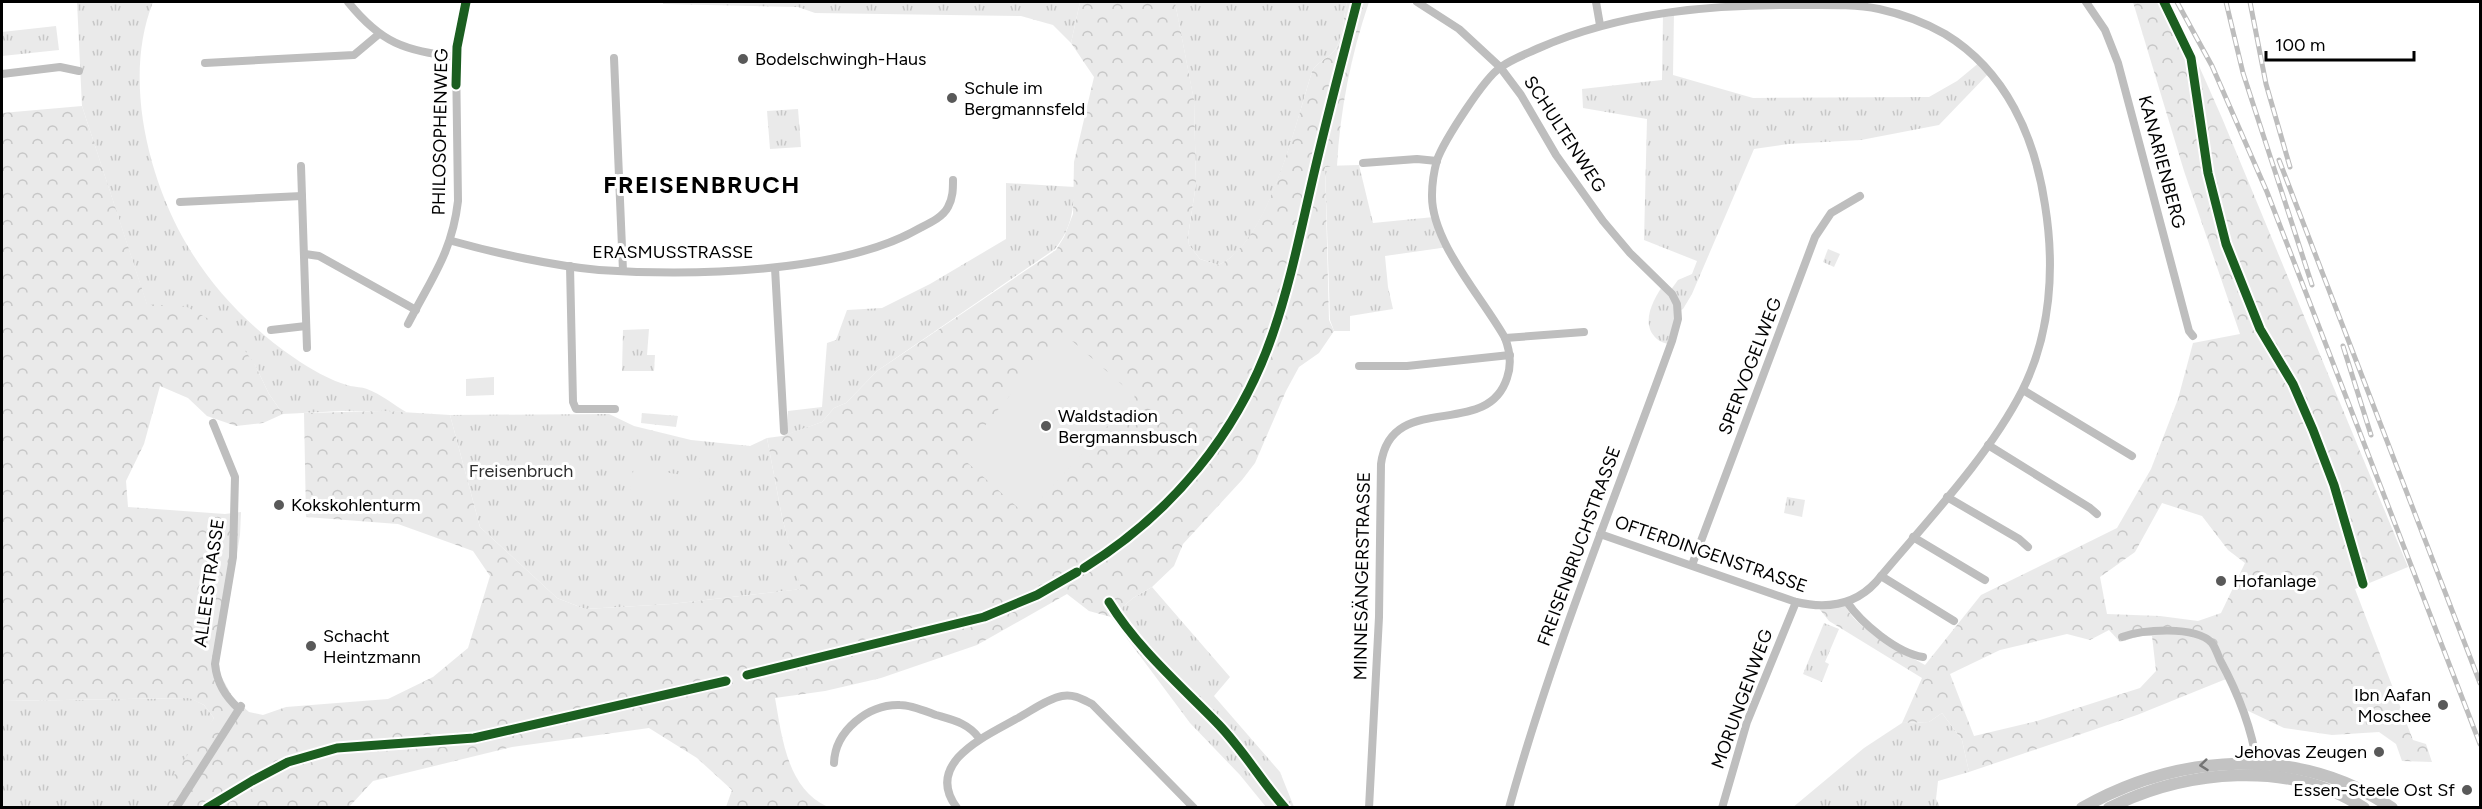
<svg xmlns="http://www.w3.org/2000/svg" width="2482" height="809" viewBox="0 0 2482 809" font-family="Figtree,sans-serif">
<defs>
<pattern id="grass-tufts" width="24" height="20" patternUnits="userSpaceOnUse" patternTransform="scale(1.5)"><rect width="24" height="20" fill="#eaeaea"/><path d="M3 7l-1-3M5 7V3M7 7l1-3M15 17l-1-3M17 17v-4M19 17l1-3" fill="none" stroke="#c7c7c7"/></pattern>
<pattern id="forest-crowns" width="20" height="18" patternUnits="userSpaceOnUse" patternTransform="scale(1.5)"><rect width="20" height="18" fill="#eaeaea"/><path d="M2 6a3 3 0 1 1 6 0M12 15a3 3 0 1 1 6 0" fill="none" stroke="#c7c7c7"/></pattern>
</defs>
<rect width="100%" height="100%" fill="#fff"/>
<!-- grass -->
<g fill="url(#grass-tufts)">
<path d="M 77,2 L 153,2 C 124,75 146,171 183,238 C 209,285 249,327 293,357 C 310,369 329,380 350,386 C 355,387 362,387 367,389 C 381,394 394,405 406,412 L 342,411 L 283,414 L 269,394 L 255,365 L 147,305 L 82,106 Z"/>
<path d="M 663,2 L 1080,2 L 1071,43 L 1053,25 L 1021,16 L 815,13 L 798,7 L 663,4 Z"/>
<path d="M 1175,2 L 1347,2 C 1344,14 1342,41 1335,50 C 1329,58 1315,63 1312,72 C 1296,121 1269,244 1218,265 L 1200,259 L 1189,245 L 1188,236 L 1196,184 L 1194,101 Z"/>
<path d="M 1674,12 L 1673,75 L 1753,98 L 1929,97 L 1957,81 L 1980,62 L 1990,72 L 1939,125 L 1861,140 L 1788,144 L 1754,149 L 1692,294 L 1683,309 L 1678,312 L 1670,345 C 1666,343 1660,342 1657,339 C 1639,324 1654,298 1664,284 L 1670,291 L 1678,280 L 1692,274 L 1697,261 L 1644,240 L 1647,119 L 1583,108 L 1582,89 L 1662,80 L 1663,14 Z"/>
<path d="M 56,26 L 59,50 L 2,56 L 2,32 Z"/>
<path d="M 798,109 L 801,147 L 770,149 L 767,111 Z"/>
<path d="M 1359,165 L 1373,223 L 1434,217 L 1448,247 L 1385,256 L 1388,287 L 1393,309 L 1350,316 L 1350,331 L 1334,331 L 1330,320 L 1325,166 Z"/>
<path d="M 1006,183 L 1075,187 C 1073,212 1071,229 1055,249 L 877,371 L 846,403 L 834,408 L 822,422 L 786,435 L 788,411 L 822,407 L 827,343 L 836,340 L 847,310 L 882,308 L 930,284 L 1006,239 Z"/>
<path d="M 1828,249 L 1840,254 L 1834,267 L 1823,262 Z"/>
<path d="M 649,329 L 647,355 L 655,355 L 654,371 L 622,371 L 623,330 Z"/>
<path d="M 642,413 L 678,416 L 676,427 L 641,423 Z"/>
<path d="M 609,414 L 634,426 L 691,440 L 750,446 L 767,438 L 782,517 L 802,589 L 671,604 L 585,609 L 557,598 L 480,527 L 450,415 Z"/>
<path d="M 1787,497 L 1805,500 L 1802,517 L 1784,513 Z"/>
<path d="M 1152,587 L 1230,677 L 1214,696 L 1280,772 L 1294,807 L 1266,807 L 1240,775 L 1190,723 L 1111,617 L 1133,598 Z"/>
<path d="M 1824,623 L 1839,629 L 1825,662 L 1829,664 L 1822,682 L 1803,674 Z"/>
<path d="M 190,698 L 204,705 L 214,718 L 161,807 L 2,807 L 2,701 Z"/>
<path d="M 1942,713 L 1962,740 L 1969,772 L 1938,781 L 1936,799 L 1940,807 L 1792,808 L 1864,748 L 1902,723 L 1929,722 Z"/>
</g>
<!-- forest -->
<g fill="url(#forest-crowns)" fill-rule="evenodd">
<path d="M 1080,2 L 1175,2 L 1194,100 L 1196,184 L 1188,236 L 1189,245 L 1200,259 L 1218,265 C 1268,244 1296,121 1312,72 C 1315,63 1329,58 1335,50 C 1342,41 1344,14 1347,2 L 1369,2 C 1351,55 1340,110 1337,166 L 1325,167 L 1329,320 L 1334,331 L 1319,353 L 1299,367 L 1286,391 L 1255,463 L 1242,480 L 1183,544 L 1174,566 L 1152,587 L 1133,598 L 1111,617 L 1089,611 L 1067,594 L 977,645 L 881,678 L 825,691 L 775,698 C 782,737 787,789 828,807 L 726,807 L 732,790 L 697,758 L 649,728 L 512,747 L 373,781 L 349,807 L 161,807 L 176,771 L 214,718 L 204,705 L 189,698 L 2,701 L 2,113 L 82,106 L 147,304 L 187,307 L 232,332 L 255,365 L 269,394 L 283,414 L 263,423 L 236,426 L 207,416 L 188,398 L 160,386 L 144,444 L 126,481 L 128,507 L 225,514 L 241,512 L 240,535 L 228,609 L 220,639 L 219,663 L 220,674 L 233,698 L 249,712 L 263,715 L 286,707 L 388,699 L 433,677 L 468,648 L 490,576 L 473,551 L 398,524 L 306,517 L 304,413 L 385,411 L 450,415 L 480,527 L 557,598 L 585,609 L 671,604 L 801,589 L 782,517 L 767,438 L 782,436 L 822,422 L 834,408 L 846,403 L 877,371 L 1056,250 L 1064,237 L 1073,214 L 1074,162 L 1094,77 L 1071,43 Z"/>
<path d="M 2133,2 L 2165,2 L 2184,32 L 2222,118 L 2408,567 L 2355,589 L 2413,740 L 2426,744 L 2432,762 L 2402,761 L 2396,744 L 2379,732 L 2332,735 L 2284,728 L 2242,708 L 2231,677 L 2137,715 L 1969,772 L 1962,740 L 1942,713 L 1929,722 L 1902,723 L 1922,678 L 1829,621 L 1817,606 L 1844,603 C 1854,629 1901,651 1925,665 L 1981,595 L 2117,528 L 2151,469 L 2178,399 L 2193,343 L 2240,334 L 2184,171 ZM 2162,503 L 2202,516 L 2228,550 L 2245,563 L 2221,613 L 2198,621 L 2160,616 L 2107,614 L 2100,577 L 2135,552 ZM 2109,630 L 2120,642 L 2140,636 L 2152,636 L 2156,671 L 2140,688 L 2037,721 L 1974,736 L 1950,674 L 2000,650 L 2067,634 L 2090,640 Z"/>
</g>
<!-- pitch -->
<g fill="#eaeaea">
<path d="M 1062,332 L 1135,396 L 1026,515 L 960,456 Z"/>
<path d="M 494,377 L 494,395 L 466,396 L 466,379 Z"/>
<path d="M 634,467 L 700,478 L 696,501 L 630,490 Z"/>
</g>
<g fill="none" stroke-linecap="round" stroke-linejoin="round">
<!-- street -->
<g stroke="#bebebe" stroke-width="8">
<path d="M 348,2 C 382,44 404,50 456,57"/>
<path d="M 1417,2 L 1459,29 L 1500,67 L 1521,95 L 1556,155 L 1603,221 L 1630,253 L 1672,294 L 1677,304 L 1678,319 L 1672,341 C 1616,496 1553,649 1509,808"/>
<path d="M 1596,2 L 1600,25"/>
<path d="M 2086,2 L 2105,30 L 2118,63 L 2189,331 L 2193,336"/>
<path d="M 614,58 L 623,271"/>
<path d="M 205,63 L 354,55 L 379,34"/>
<path d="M 2,74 L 60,67 L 79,71"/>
<path d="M 1363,163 L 1417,159 L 1437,161"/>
<path d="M 301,166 L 307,348"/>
<path d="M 180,202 L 302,196"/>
<path d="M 452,241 C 495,253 554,266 599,270 C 689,276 841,274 920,228 C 930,223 943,217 948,207 C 953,198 953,189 953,180"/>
<path d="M 305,254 L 319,256 L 416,310"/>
<path d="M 570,266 L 573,402 L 576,409 L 615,409"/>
<path d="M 775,268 L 784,431"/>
<path d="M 408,324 C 431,279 452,253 458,201 L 456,57 L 466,2"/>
<path d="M 271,330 L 306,326"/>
<path d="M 1505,338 L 1584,332"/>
<path d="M 1359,366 L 1407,366 L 1510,355"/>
<path d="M 2023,390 L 2132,456"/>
<path d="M 213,423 L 235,477 L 233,557 L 215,664 C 217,683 225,696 239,709"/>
<path d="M 1988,445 L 2090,508 L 2097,514"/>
<path d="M 1947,497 L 2019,539 L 2028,547"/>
<path d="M 1913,537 L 1985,580"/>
<path d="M 1692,565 L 1815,237 L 1831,213 L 1860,196"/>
<path d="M 1881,576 L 1954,621"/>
<path d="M 1847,602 C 1861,623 1897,653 1923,657"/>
<path d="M 2122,637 C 2142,630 2195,625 2212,643 C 2215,647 2218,655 2220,660 C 2238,693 2253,732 2258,770"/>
<path d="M 834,763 C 835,731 868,704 900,705 C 911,705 925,711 936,715 C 953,720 968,723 979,738"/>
<path d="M 176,808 L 241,706"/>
<path d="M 957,808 C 923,763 986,736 1016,719 C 1030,712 1046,699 1062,696 C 1074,694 1082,699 1092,704 L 1194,808"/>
<path d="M 1369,808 L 1379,617 L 1381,464 C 1391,389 1487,441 1507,378 C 1512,364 1510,351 1505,338 C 1482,297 1431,242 1432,195 C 1432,184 1434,171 1437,160 C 1444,141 1484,78 1501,67 C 1512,59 1526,54 1539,48 C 1621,12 1713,4 1801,5 C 1827,5 1854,4 1879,9 C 1902,14 1924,22 1945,34 C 2006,71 2035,137 2045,205 C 2055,267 2051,334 2022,391 C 1987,459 1925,523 1876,582 C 1855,605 1826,609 1796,602 L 1600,534"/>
<path d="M 1722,808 L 1747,722 L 1796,602"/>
</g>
<!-- secondary -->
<g stroke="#c2c2c2" stroke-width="12">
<path d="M 2082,808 C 2177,754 2298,744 2392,808"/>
<path d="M 2109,808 C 2185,770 2290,759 2364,808"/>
</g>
<!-- rail casing -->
<g stroke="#bdbdbd" stroke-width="5">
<g id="rail">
<path d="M 2177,2 L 2212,66 L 2267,192 L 2480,744"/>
<path d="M 2226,2 L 2243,73 L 2312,285"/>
<path d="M 2250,2 L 2266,84 L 2290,167"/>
<path d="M 2279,160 L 2480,683"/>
<path d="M 2343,346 L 2371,435"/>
</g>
</g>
<!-- rail -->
<use href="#rail" stroke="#fff" stroke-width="3" stroke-dasharray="9" stroke-linecap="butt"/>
<!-- cycleway casing -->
<g stroke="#fff" stroke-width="13">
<g id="cycleway">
<path d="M 2164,2 L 2191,58 L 2208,173 L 2226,244 L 2260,329 L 2293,384 L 2313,430 L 2334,485 L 2363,584"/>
<path d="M 456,85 L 457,47 L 466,2"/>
<path d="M 1084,568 C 1171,514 1238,434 1272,336 C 1291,282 1302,224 1315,169 C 1328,113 1343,57 1357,2"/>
<path d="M 1109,602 C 1138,649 1181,686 1219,725 C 1244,751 1261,781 1285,808"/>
<path d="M 747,675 L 984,617 L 1037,595 L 1077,572"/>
<path d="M 207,808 L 252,781 L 288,762 L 337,748 L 474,738 L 726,681"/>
</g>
</g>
<!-- cycleway -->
<use href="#cycleway" stroke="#1b5e20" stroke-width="9"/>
</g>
<!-- one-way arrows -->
<defs><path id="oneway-chevron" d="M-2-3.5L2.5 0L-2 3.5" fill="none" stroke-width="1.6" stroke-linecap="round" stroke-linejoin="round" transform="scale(1.5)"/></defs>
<use stroke="#747474" href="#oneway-chevron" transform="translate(2204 765) rotate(174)"/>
<!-- markers -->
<g fill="#595959" stroke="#fff" stroke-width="2">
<circle cx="743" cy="59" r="6"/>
<circle cx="952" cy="98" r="6"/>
<circle cx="1046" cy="426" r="6"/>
<circle cx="279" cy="505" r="6"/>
<circle cx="2221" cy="581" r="6"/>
<circle cx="311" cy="646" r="6"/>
<circle cx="2443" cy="705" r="6"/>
<circle cx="2379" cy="752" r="6"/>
<circle cx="2467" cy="790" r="6"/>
</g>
<g text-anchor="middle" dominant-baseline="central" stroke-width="6" stroke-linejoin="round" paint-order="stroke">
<!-- poi labels -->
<g font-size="18" fill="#000" stroke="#fff" text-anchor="start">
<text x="755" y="59">Bodelschwingh-Haus</text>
<text x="964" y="88">Schule im<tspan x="964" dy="21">Bergmannsfeld</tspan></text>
<text x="1058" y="416">Waldstadion<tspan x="1058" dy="21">Bergmannsbusch</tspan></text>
<text x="291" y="505">Kokskohlenturm</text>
<text x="2233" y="581">Hofanlage</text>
<text x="323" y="636">Schacht<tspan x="323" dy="21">Heintzmann</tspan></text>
<text x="2431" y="695" text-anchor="end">Ibn Aafan<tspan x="2431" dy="21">Moschee</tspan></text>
<text x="2367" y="752" text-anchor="end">Jehovas Zeugen</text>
<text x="2455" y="790" text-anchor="end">Essen-Steele Ost Sf</text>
</g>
<!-- street labels -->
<g font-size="18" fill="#000" stroke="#fff">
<text transform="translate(440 132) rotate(-89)">PHILOSOPHENWEG</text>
<text transform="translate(1565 134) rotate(57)">SCHULTENWEG</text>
<text transform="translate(2162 162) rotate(75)">KANARIENBERG</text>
<text x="673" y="252">ERASMUSSTRASSE</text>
<text transform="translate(1750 366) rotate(-69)">SPERVOGELWEG</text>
<text transform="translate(1579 546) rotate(-70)">FREISENBRUCHSTRASSE</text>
<text transform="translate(1711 554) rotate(19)">OFTERDINGENSTRASSE</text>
<text transform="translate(1362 576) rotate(-89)">MINNESÄNGERSTRASSE</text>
<text transform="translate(209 583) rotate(-82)">ALLEESTRASSE</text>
<text transform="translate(1742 699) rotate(-70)">MORUNGENWEG</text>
</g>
<!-- park labels -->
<g font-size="18" fill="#303030" stroke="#fff">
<text x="521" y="471">Freisenbruch</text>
</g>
<!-- district labels -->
<g font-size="24" font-weight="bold" letter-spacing="1.5" fill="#000" stroke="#fff">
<text x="702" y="184">FREISENBRUCH</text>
</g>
</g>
<!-- border -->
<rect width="2482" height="809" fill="none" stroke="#000000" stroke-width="6"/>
<!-- scale -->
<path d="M2266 51v9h148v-9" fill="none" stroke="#000000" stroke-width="3"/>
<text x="2275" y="51" font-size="18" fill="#000000" stroke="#ffffff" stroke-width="4.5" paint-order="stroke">100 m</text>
</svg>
